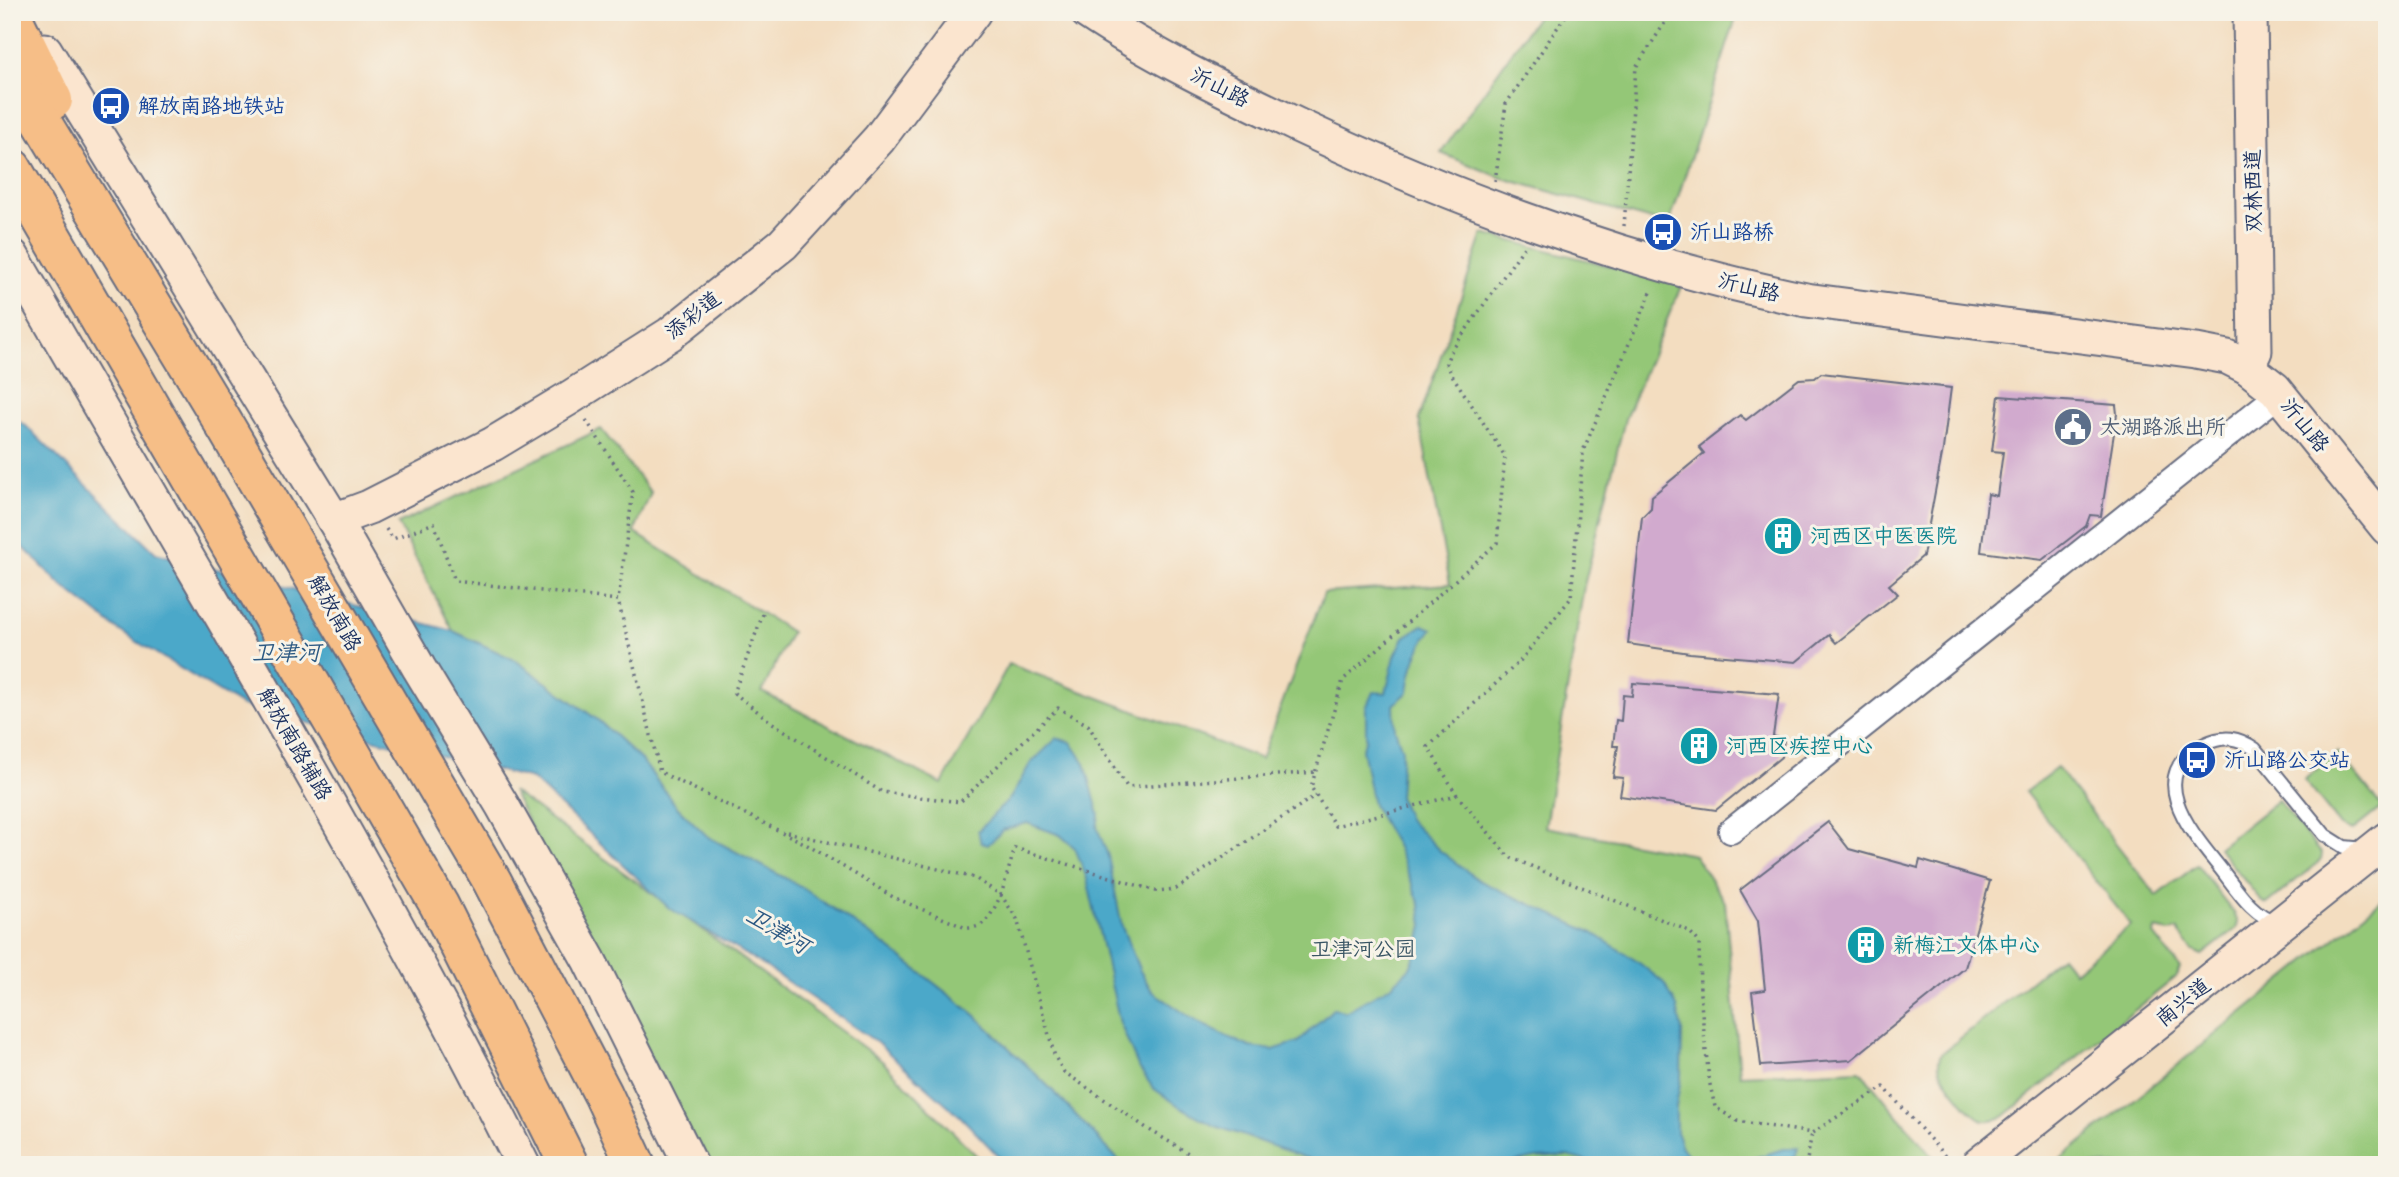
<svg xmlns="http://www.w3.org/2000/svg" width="2399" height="1177" viewBox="0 0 2399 1177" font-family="'Shantell Sans','LXGW WenKai TC',sans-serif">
<rect width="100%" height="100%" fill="#f7f3e8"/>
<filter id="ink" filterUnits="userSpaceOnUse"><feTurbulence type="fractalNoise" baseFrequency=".0143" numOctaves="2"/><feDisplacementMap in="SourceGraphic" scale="14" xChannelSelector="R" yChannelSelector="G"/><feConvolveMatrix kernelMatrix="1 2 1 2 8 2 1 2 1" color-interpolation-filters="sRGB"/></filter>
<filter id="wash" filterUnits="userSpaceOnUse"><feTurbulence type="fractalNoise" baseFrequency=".00686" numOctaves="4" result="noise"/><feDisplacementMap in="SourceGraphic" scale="28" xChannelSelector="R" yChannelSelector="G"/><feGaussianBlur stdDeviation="1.57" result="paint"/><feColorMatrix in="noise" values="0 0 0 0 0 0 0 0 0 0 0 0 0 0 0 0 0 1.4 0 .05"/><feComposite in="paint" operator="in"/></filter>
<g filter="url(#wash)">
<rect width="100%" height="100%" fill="#f3ddc0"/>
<!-- green -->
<g fill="#94c777" stroke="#587b6a" stroke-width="2">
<path d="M 1540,12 L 1738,12 L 1669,225 L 1502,178 L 1441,153 Z"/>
<path d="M 1483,234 L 1682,284 L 1625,419 L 1584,586 L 1545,827 L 1694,855 L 1725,902 L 1740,1075 L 1860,1070 L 1938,1163 L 1936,1165 L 1123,1165 L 1052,1090 L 975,1015 L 885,945 L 800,886 L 708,837 L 677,807 L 642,761 L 599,721 L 515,660 L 453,631 L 398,524 L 601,429 L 651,493 L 634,532 L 791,632 L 762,692 L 942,784 L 1009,664 L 1261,759 L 1324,593 L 1450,584 L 1419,419 Z"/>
<path d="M 2338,752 L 2382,807 L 2352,831 L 2341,826 L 2304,780 Z"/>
<path d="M 2057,768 L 2157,896 L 2197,865 L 2234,913 L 2238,923 L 2236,929 L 2202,955 L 2193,951 L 2177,930 L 2169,932 L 2155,929 L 2154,935 L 2180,968 L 2176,977 L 2003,1117 C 1996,1119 1988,1122 1981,1119 C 1971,1115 1941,1077 1939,1066 C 1938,1063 1940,1058 1940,1055 L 2061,956 L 2074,972 L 2131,925 L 2025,792 Z"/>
<path d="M 512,791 L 882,1061 L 986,1165 L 706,1165 Z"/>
<path d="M 2278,800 L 2322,854 L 2321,860 L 2267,904 L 2262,902 L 2218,848 Z"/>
<path d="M 2387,896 L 2387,1165 L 2053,1165 Z"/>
</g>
<!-- water -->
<g fill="#4ba8c9" stroke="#336c94" stroke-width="2">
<path d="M 12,418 L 25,425 L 156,553 L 453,631 L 515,660 L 599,721 L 642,761 L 677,807 L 708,837 L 800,886 L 885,945 L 975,1015 L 1052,1090 L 1123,1165 L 1007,1165 L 960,1116 L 875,1041 L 766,967 L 669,908 L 532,779 L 242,706 L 118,630 L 60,584 L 12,536 Z"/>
<path d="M 1423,625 L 1432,629 C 1417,649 1411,668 1408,692 L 1394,705 L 1395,729 L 1402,750 L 1399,797 L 1408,819 L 1439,850 L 1480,881 L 1593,933 L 1638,962 L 1664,983 L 1677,1007 L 1682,1031 L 1681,1078 L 1676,1107 L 1676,1132 L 1682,1147 L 1694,1163 L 1698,1165 L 1601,1165 L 1567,1156 L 1536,1158 L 1515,1162 L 1511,1165 L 1326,1165 L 1213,1125 L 1179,1106 L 1153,1088 L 1138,1066 L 1120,1023 L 1087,879 L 1075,848 L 1060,835 L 1027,823 L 1003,830 L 988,845 L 981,843 L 978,831 L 1011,797 L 1030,764 L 1057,738 L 1071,742 L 1085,763 L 1099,815 L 1097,827 L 1108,856 L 1122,927 L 1139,969 L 1152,991 L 1194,1020 L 1221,1034 L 1250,1047 L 1273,1050 L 1298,1042 L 1334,1008 L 1345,1012 L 1392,985 L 1410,968 L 1419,945 L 1423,925 L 1420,905 L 1411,881 L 1398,849 L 1373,805 L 1362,749 L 1366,739 L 1366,708 L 1373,692 L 1386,693 L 1395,656 L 1404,637 Z"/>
<path d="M 1798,1148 L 1793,1165 L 1733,1165 L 1783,1149 Z"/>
</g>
<g id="blocks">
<!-- building -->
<g fill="#d1aace">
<path d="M 1821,373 L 1951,388 L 1943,449 L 1923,556 L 1889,585 L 1898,594 L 1836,643 L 1829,635 L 1796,662 L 1690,653 L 1628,644 L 1642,517 L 1651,508 L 1652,496 L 1704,453 L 1699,447 L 1740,415 L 1746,420 L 1799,379 L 1815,378 Z"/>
<path d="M 1999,396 L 2116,405 L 2117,414 L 2101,516 L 2090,515 L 2086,526 L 2042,560 L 1981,552 L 1988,494 L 1997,496 L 2003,452 L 1992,451 Z"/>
<path d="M 1633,683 L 1779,694 L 1773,736 L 1784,740 L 1781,757 L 1716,810 L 1620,796 L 1623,778 L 1613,777 L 1618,746 L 1613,746 L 1616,720 L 1621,721 L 1623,695 L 1632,696 Z"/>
<path d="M 1828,822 L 1849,849 L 1918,868 L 1920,860 L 1990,881 L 1965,968 L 1851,1060 L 1761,1066 L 1752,992 L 1765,990 L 1758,921 L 1740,890 Z"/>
</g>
</g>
</g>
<g filter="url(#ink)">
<use href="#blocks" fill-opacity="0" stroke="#676c80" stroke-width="2"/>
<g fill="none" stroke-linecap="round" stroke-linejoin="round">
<!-- lane casing -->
<g stroke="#676c80" stroke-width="16">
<path id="lane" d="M 2277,922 C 2252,916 2236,888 2220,868 C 2192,833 2141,775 2205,744 C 2224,735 2238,737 2255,749 L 2325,835 L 2344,847 L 2365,849"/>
</g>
<!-- street casing -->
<g stroke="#676c80" stroke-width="28">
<path id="street" d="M 1731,831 L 2272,400"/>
</g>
<!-- secondary casing -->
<g stroke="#676c80" stroke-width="37">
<g id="secondary">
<path d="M 1087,12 C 1153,56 1226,91 1297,125 C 1461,202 1628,263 1806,300 L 2196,351 L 2227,357 L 2247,367 L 2275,389 L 2387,528"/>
<path d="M 45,50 L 334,520 L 419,668 L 502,805 L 589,960 L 691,1165"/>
<path d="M 12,256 C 105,415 197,573 288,732 C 370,875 450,1018 523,1165"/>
<path d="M 2247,367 L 2255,351 L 2250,12"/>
<path d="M 334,520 L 369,507 L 493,444 L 571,397 L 670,334 L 783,244 L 879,139 L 974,12"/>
<path d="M 1978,1165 L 2387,839"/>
</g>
</g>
<!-- highway casing -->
<g stroke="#676c80" stroke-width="42">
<g id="highway">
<path d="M 12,16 L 53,100"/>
<path d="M 12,73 L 214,407 L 492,881 L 603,1094 L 636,1165"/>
<path d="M 12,168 L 439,905 L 569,1165"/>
</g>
</g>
<!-- path -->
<g stroke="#676c80" stroke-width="3.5" stroke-dasharray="2 5" stroke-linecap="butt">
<path d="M 1495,181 L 1506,104 L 1568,12"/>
<path d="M 1624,226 L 1636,67 L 1672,12"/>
<path d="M 1524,247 L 1450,353 L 1446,363 L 1452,375 L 1505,456 L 1497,543 L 1343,680 L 1311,787 L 1335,826 L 1457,795 L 1509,857 L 1689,931 L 1699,942 L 1700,994 L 1709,1080 L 1715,1107 L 1737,1121 L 1812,1133 L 1884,1087 L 1951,1163"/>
<path d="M 586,420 L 633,492 L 618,600"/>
<path d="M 386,529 L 393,539 L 434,523 L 455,581 L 618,600 L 660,772 L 804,843 L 893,897 L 966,928 C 987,929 992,912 1001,895 L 1017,919 L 1055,1057 L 1064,1072 L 1148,1129 L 1208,1165"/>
<path d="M 763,614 L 734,693 L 771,722 L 882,792 L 960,802 L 1058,708 L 1088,725 L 1127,787 L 1315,772"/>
<path d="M 1457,795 L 1428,747 L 1521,660 L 1571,598 L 1583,451 L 1652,290"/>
<path d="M 787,832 L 975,878 L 1001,895 L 1015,848 L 1156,891 L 1176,889 L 1316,795"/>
<path d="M 1806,1165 L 1812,1133"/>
</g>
<!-- lane -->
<use href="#lane" stroke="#fff" stroke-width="12"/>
<!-- street -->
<use href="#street" stroke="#fff" stroke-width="24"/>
<!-- secondary -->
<use href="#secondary" stroke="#fbe5cf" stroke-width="33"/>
<!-- highway -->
<use href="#highway" stroke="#f6be87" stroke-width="38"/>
</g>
</g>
<!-- icons -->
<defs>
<g id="bus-disc" transform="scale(2.0125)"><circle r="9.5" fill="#1a4fb4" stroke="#f7f3e8"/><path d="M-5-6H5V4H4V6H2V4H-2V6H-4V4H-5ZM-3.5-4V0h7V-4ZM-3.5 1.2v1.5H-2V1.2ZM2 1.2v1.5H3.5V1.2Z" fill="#fff"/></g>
<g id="civic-disc" transform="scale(2.0125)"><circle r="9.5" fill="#5c6f8a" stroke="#f7f3e8"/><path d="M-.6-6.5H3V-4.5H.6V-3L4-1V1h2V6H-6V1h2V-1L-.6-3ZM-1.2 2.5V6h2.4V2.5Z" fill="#fff"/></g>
<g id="building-disc" transform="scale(2.0125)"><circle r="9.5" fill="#0f9aa8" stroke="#f7f3e8"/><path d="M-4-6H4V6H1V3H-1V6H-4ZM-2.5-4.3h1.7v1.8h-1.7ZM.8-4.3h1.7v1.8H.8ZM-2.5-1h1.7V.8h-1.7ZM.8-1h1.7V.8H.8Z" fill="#fff"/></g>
</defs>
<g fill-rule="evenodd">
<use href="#bus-disc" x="111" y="106"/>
<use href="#bus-disc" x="1663" y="232"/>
<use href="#civic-disc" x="2073" y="427"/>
<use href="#building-disc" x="1783" y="536"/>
<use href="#building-disc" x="1699" y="746"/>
<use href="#bus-disc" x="2197" y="760"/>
<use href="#building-disc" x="1866" y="945"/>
</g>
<g text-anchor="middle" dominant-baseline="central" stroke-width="6" stroke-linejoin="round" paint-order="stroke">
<!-- street labels -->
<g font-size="21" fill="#1b2f5e" stroke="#f7f3e8">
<text transform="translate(1220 87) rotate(27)">沂山路</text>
<text transform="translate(2253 191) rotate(-91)">双林西道</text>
<text transform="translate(1749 287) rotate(14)">沂山路</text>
<text transform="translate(693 315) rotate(-38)">添彩道</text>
<text transform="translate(2305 425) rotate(51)">沂山路</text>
<text transform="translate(335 613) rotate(60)">解放南路</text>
<text transform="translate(295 744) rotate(60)">解放南路辅路</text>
<text transform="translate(2183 1002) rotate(-39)">南兴道</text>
</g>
<!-- transit labels -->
<g font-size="21" fill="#164399" stroke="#f7f3e8" text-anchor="start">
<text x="138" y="106">解放南路地铁站</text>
<text x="1690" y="232">沂山路桥</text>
<text x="2224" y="760">沂山路公交站</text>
</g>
<!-- service labels -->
<g font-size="21" fill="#4e5e75" stroke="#f7f3e8" text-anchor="start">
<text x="2100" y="427">太湖路派出所</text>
</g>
<!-- culture labels -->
<g font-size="21" fill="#0d838f" stroke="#f7f3e8" text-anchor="start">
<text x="1810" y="536">河西区中医医院</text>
<text x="1726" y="746">河西区疾控中心</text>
<text x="1893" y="945">新梅江文体中心</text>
</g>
<!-- park labels -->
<g font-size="21" fill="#395564" stroke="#f7f3e8">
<text x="1363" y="949">卫津河公园</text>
</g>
<!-- water labels -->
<g font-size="23" font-style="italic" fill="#2c5983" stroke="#f7f3e8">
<text x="286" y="652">卫津河</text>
<text transform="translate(778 930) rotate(31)">卫津河</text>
</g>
</g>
<!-- margin -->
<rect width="2399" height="1177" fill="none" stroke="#f7f3e8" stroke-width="42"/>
</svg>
